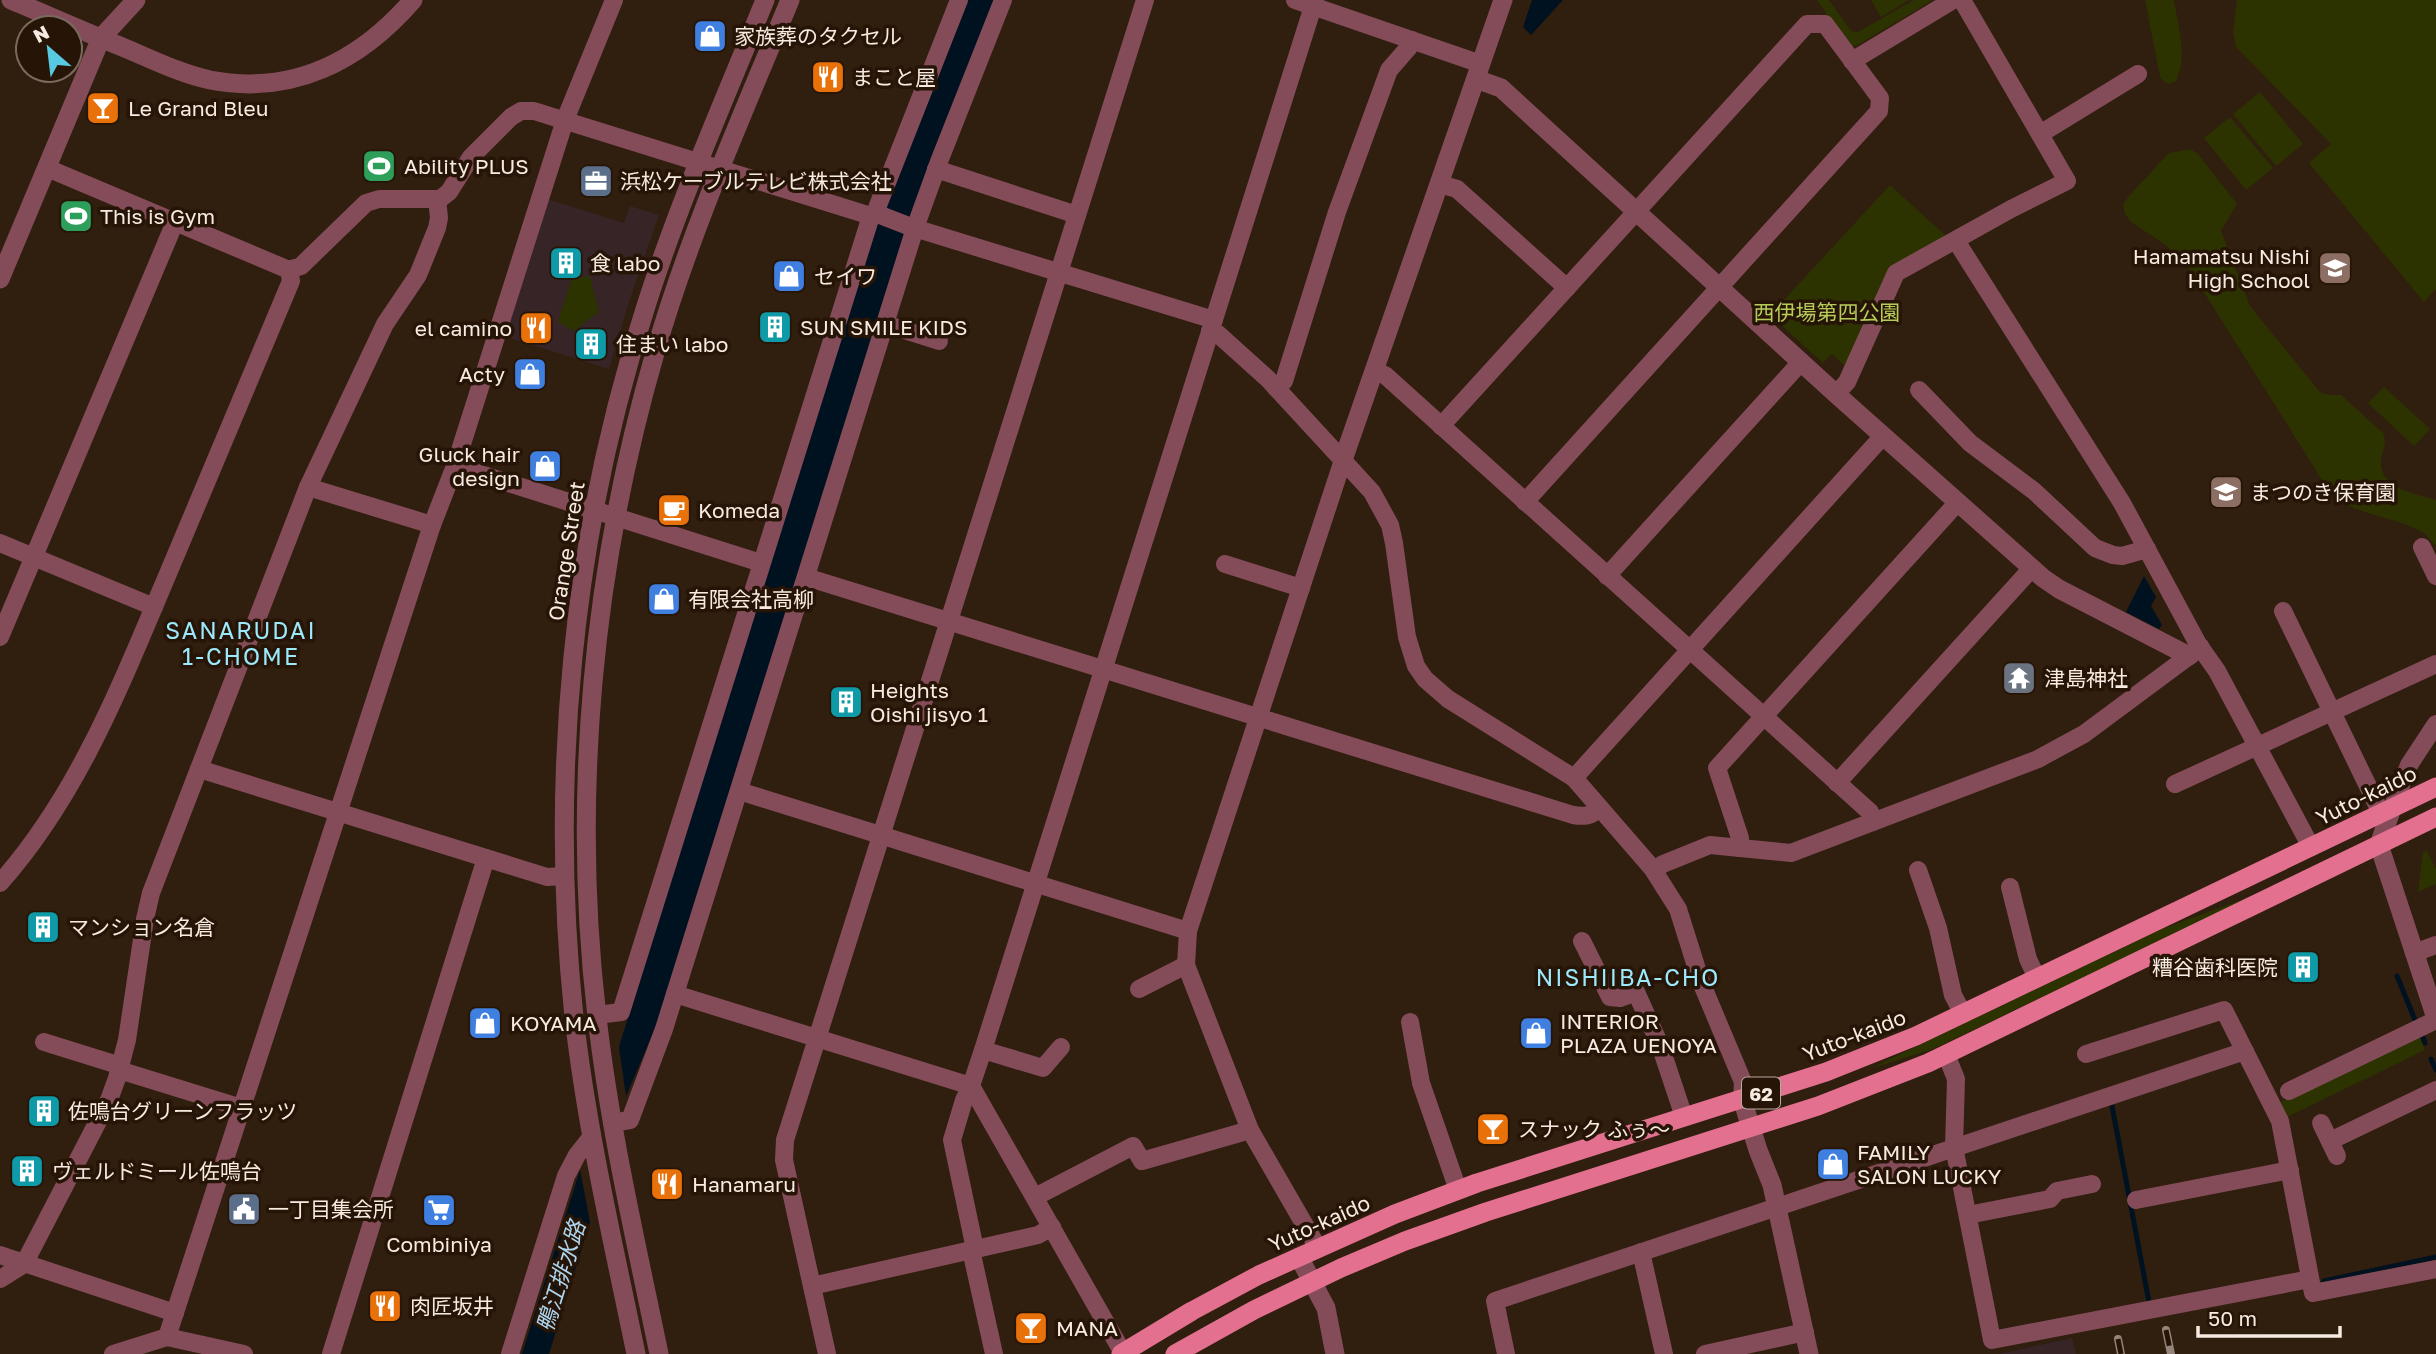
<svg xmlns="http://www.w3.org/2000/svg" width="2436" height="1354" viewBox="0 0 2436 1354" font-family="'Golos Text','Noto Sans JP',sans-serif">
<rect width="100%" height="100%" fill="#301e0f"/>
<!-- commercial -->
<g fill="#372426">
<path d="M 547,199 L 624,223 L 630,206 L 659,215 L 629,302 L 609,369 L 503,336 Z"/>
<path d="M 2072,1338 L 2076,1354 L 1999,1354 Z"/>
</g>
<!-- green -->
<g fill="#2c3301">
<path d="M 1817,0 L 1829,0 L 1851,31 L 1858,32 L 1914,0 L 1933,0 L 1856,46 L 1848,45 Z"/>
<path d="M 1871,0 L 1909,0 L 1881,17 Z"/>
<path d="M 2145,0 L 2174,0 C 2178,26 2188,57 2176,81 L 2169,84 L 2163,81 L 2160,76 Z"/>
<path d="M 2237,0 L 2436,0 L 2436,289 L 2424,302 L 2309,163 L 2331,144 L 2236,47 L 2233,32 Z"/>
<path d="M 2260,92 L 2303,144 L 2276,166 L 2233,114 Z"/>
<path d="M 2230,117 L 2273,168 L 2246,190 L 2204,138 Z"/>
<path d="M 2186,150 L 2192,150 L 2198,154 L 2237,204 L 2221,231 L 2250,306 L 2320,392 L 2329,395 L 2341,395 L 2383,433 C 2388,444 2382,450 2381,461 C 2379,489 2416,493 2436,500 L 2436,546 C 2431,541 2427,534 2420,531 C 2390,514 2353,517 2329,491 L 2188,267 L 2167,246 L 2131,222 L 2125,214 L 2123,205 L 2128,197 L 2165,157 L 2169,153 Z"/>
<path d="M 1890,185 L 1946,236 L 1890,267 L 1845,366 L 1832,354 L 1823,363 L 1770,315 Z"/>
<path d="M 590,276 L 599,312 L 573,331 L 558,321 L 572,278 Z"/>
<path d="M 2384,387 L 2430,429 L 2414,446 L 2368,403 Z"/>
<path d="M 2427,851 L 2436,869 L 2436,884 L 2418,892 L 2423,852 Z"/>
<path d="M 2257,894 L 1933,1049 L 1869,1069 L 2162,929 Z"/>
<path d="M 2419,1035 L 2425,1050 L 2285,1118 L 2278,1103 Z"/>
</g>
<!-- water -->
<g fill="#001120">
<path d="M 966,0 L 994,0 L 928,166 L 907,225 L 656,1026 L 626,1096 L 619,1047 L 622,1037 L 876,225 Z"/>
<path d="M 1532,0 L 1563,0 L 1531,35 L 1523,27 Z"/>
<path d="M 2144,576 L 2156,597 L 2151,606 L 2162,625 L 2159,629 L 2126,612 Z"/>
<path d="M 580,1170 L 590,1222 L 549,1354 L 522,1354 Z"/>
</g>
<g fill="none" stroke-linecap="round" stroke-linejoin="round">
<!-- stream -->
<g stroke="#001120" stroke-width="5">
<path d="M 2397,976 L 2415,1020"/>
<path d="M 2422,1035 L 2425,1043"/>
<path d="M 2431,1059 L 2436,1070"/>
<path d="M 2112,1106 L 2149,1302"/>
<path d="M 2324,1281 L 2436,1257"/>
</g>
<!-- minor -->
<g stroke="#844c59" stroke-width="18">
<path d="M 1295,0 L 1481,64"/>
<path d="M 1852,61 L 1953,0"/>
<path d="M 2040,134 L 2138,74"/>
<path d="M 47,168 L 289,270 L 301,266 L 366,203 L 379,199 L 440,199 L 449,192 L 471,157 L 511,117 L 521,111 L 534,111 L 871,216"/>
<path d="M 936,169 L 1077,215"/>
<path d="M 1440,184 L 1457,189 L 1567,288"/>
<path d="M 875,213 L 959,0"/>
<path d="M 1960,247 L 2122,503 L 2198,644 L 2217,671 L 2311,847"/>
<path d="M 885,324 L 939,341"/>
<path d="M 1210,331 L 1218,334 L 1268,379 L 1372,492 L 1390,525 L 1394,543 L 1407,637 L 1416,666 L 1425,679 L 1448,699 L 1574,778 L 1652,868 L 1678,909 L 1701,982 L 1743,1082 L 1742,1099"/>
<path d="M 1375,371 L 1385,375 L 1870,812 L 1873,822"/>
<path d="M 1276,388 L 1284,381 L 1337,212 L 1389,70 L 1409,47 L 1412,40"/>
<path d="M 1919,390 L 1970,443 L 2034,491 L 2095,548 L 2113,555 L 2122,556 L 2147,549"/>
<path d="M 1836,394 L 1847,382 L 1896,273 L 2011,209 L 2067,181 L 1962,0"/>
<path d="M 1441,426 L 1807,24 L 1825,24 L 1880,98 L 1879,111 L 1525,502"/>
<path d="M 455,466 L 761,563"/>
<path d="M 308,487 L 432,525"/>
<path d="M 0,543 L 154,607"/>
<path d="M 2422,547 L 2436,576"/>
<path d="M 1225,564 L 1301,588"/>
<path d="M 1607,576 L 1801,362"/>
<path d="M 806,577 L 1573,815 C 1585,817 1591,816 1600,808"/>
<path d="M 2283,611 L 2381,813"/>
<path d="M 0,637 L 175,222"/>
<path d="M 199,769 L 547,877 L 565,876"/>
<path d="M 1574,778 L 1883,436"/>
<path d="M 1837,783 L 2032,568"/>
<path d="M 2175,784 L 2436,664"/>
<path d="M 739,791 L 1188,931"/>
<path d="M 2392,808 L 2409,765 L 2436,724"/>
<path d="M 1739,848 L 1740,838 L 1717,768 L 1958,502"/>
<path d="M 1654,870 L 1663,864 L 1710,845 L 1791,853 L 2038,759 L 2084,734 L 2189,656"/>
<path d="M 1918,870 L 1938,928 L 1953,995 L 1963,1014"/>
<path d="M 0,883 C 79,794 121,684 167,576 C 208,477 250,379 291,281 L 289,270"/>
<path d="M 2010,887 L 2028,959 L 2037,978"/>
<path d="M 1582,941 L 1610,997 L 1620,998 L 1636,992 L 1660,1045 L 1684,1117"/>
<path d="M 2414,953 L 2436,945"/>
<path d="M 1139,989 L 1186,965"/>
<path d="M 675,994 L 971,1086 L 1123,1353"/>
<path d="M 597,1015 L 621,1012 L 871,216 L 875,213 L 911,227 L 1214,320"/>
<path d="M 1410,1022 L 1421,1083 L 1458,1190"/>
<path d="M 44,1042 L 121,1066"/>
<path d="M 983,1050 L 1043,1068 L 1061,1047"/>
<path d="M 1946,1054 L 1956,1079 L 1954,1147 L 1992,1340 L 2310,1279"/>
<path d="M 2086,1054 L 2224,1010 L 2280,1121 L 2313,1293 L 2436,1269"/>
<path d="M 119,1070 L 242,1108"/>
<path d="M 2289,1091 L 2436,1020"/>
<path d="M 612,1123 L 630,1120 L 664,1029 L 915,228 L 940,159 L 1003,0"/>
<path d="M 2321,1123 L 2337,1156"/>
<path d="M 2330,1141 L 2436,1090"/>
<path d="M 1035,1197 L 1133,1146 L 1142,1161 L 1250,1130"/>
<path d="M 2136,1200 L 2290,1170"/>
<path d="M 1968,1215 L 2050,1199 L 2057,1191 L 2092,1184"/>
<path d="M 1318,1248 L 1250,1130 L 1186,965 L 1188,931 L 1343,460"/>
<path d="M 975,1249 L 952,1140 L 964,1100 L 971,1086 L 983,1050 L 1315,0"/>
<path d="M 971,1250 L 994,1354"/>
<path d="M 1641,1252 L 1664,1354"/>
<path d="M 0,1255 L 175,1313"/>
<path d="M 0,1279 L 24,1264 L 109,1100 L 117,1078 L 127,1040 L 145,919 L 151,893 L 308,487 L 385,324 L 418,275 L 437,228 L 439,218 L 437,199"/>
<path d="M 812,1286 L 1038,1235 L 1052,1227"/>
<path d="M 167,1337 L 432,525 L 455,466 L 565,120 L 614,0"/>
<path d="M 113,1354 L 167,1337 L 244,1354"/>
<path d="M 331,1354 L 486,858"/>
<path d="M 510,1354 L 566,1176 L 577,1155 L 592,1136"/>
<path d="M 827,1354 L 784,1160 L 785,1140 L 1145,0"/>
<path d="M 1506,1354 L 1495,1301 L 2245,1051"/>
<path d="M 1705,1354 L 1805,1332"/>
</g>
<!-- tertiary -->
<g stroke="#844c59" stroke-width="19">
<path d="M 11,0 C 47,15 83,31 120,46 C 149,58 178,73 210,80 C 293,96 360,61 413,0"/>
<path d="M 1476,79 L 1501,88 L 1836,394 L 2043,578 L 2059,589 L 2189,656 L 2200,647"/>
<path d="M 0,279 L 101,38 L 136,0"/>
<path d="M 1343,460 L 1503,0"/>
<path d="M 2392,808 L 2379,845 L 2436,1018"/>
<path d="M 1742,1099 L 1758,1150 L 1772,1185 L 1809,1354"/>
<path d="M 1299,1257 L 1326,1308 L 1335,1354"/>
<path d="M 636,1354 C 613,1242 587,1131 574,1017 C 549,779 572,534 646,306 C 679,202 724,101 765,0"/>
<path d="M 659,1354 C 636,1242 610,1131 597,1017 C 571,795 593,567 655,353 C 690,232 742,116 790,0"/>
</g>
<!-- primary -->
<g stroke="#e4708f" stroke-width="19">
<path d="M 1121,1354 L 1192,1311 L 1259,1275 L 1395,1214 L 1477,1183 L 1826,1072 L 1916,1036 L 2436,787"/>
<path d="M 1175,1354 L 1254,1310 L 1341,1268 L 1405,1241 L 1486,1212 L 1818,1106 L 1928,1063 L 2436,817"/>
</g>
<!-- rail casing -->
<g stroke="#948479" stroke-width="8">
<g id="rail">
<path d="M 2166,1330 L 2171,1354"/>
<path d="M 2118,1339 L 2121,1354"/>
</g>
</g>
<!-- rail -->
<use href="#rail" stroke="#261506" stroke-width="5" stroke-dasharray="16" stroke-linecap="butt"/>
</g>
<!-- icons -->
<defs>
<g id="shop-square" transform="scale(1.75)"><rect x="-9" y="-9" width="18" height="18" rx="4" fill="#3f7fe0" stroke="#261506"/><path d="M-5-2.5h2.3a2.7 3.5 0 0 1 5.4 0H5L5.5 6h-11ZM-1.5-2.5h3a1.5 2.3 0 0 0-3 0Z" fill="#fff"/></g>
<g id="restaurant-square" transform="scale(1.75)"><rect x="-9" y="-9" width="18" height="18" rx="4" fill="#e8710a" stroke="#261506"/><path d="M-5-6h1v4h1v-4h1v4h1v-4h1v5L-1.5 .5V6h-2V.5L-5-1ZM5-6V6H3V1.5H1.5Q1.5-4 5-6Z" fill="#fff"/></g>
<g id="bar-square" transform="scale(1.75)"><rect x="-9" y="-9" width="18" height="18" rx="4" fill="#e8710a" stroke="#261506"/><path d="M-6-5H6L.8 .8V4.5H3.5V6h-7V4.5H-.8V.8Z" fill="#fff"/></g>
<g id="stadium-square" transform="scale(1.75)"><rect x="-9" y="-9" width="18" height="18" rx="4" fill="#2e9e5b" stroke="#261506"/><path d="M0-5a6.5 5 0 1 0 0 10a6.5 5 0 1 0 0-10ZM-3.5-1.8h7v3.6h-7Z" fill="#fff"/></g>
<g id="office-square" transform="scale(1.75)"><rect x="-9" y="-9" width="18" height="18" rx="4" fill="#5c6f8a" stroke="#261506"/><path d="M-6-3h4V-5.5h4V-3h4V5H-6ZM-1-4.5V-3h2v-1.5ZM-6 0V1H6V0Z" fill="#fff"/></g>
<g id="building-square" transform="scale(1.75)"><rect x="-9" y="-9" width="18" height="18" rx="4" fill="#0f9aa8" stroke="#261506"/><path d="M-4-6H4V6H1V3H-1V6H-4ZM-2.5-4.3h1.7v1.8h-1.7ZM.8-4.3h1.7v1.8H.8ZM-2.5-1h1.7V.8h-1.7ZM.8-1h1.7V.8H.8Z" fill="#fff"/></g>
<g id="school-square" transform="scale(1.75)"><rect x="-9" y="-9" width="18" height="18" rx="4" fill="#8d6e63" stroke="#261506"/><path d="M0-5L7-2L0 1L-7-2ZM-4 1L0 2.5L4 1V4Q0 6-4 4Z" fill="#fff"/></g>
<g id="cafe-square" transform="scale(1.75)"><rect x="-9" y="-9" width="18" height="18" rx="4" fill="#e8710a" stroke="#261506"/><path d="M-5.5-4.5H6V0H3Q3 3.5 0 3.5H-2.5Q-5.5 3.5-5.5 0ZM3-3.2v2h1.7v-2ZM-6 4.5H4V6H-6Z" fill="#fff"/></g>
<g id="temple-square" transform="scale(1.75)"><rect x="-9" y="-9" width="18" height="18" rx="4" fill="#6b7280" stroke="#261506"/><path d="M0-6L5-2H3V0L6.5 2.5H4V6H1.5V3h-3V6H-4V2.5H-6.5L-3 0V-2H-5Z" fill="#fff"/></g>
<g id="civic-square" transform="scale(1.75)"><rect x="-9" y="-9" width="18" height="18" rx="4" fill="#5c6f8a" stroke="#261506"/><path d="M-.6-6.5H3V-4.5H.6V-3L4-1V1h2V6H-6V1h2V-1L-.6-3ZM-1.2 2.5V6h2.4V2.5Z" fill="#fff"/></g>
<g id="supermarket-square" transform="scale(1.75)"><rect x="-9" y="-9" width="18" height="18" rx="4" fill="#3f7fe0" stroke="#261506"/><path d="M-6-5.5h2.5l.6 2H6L4.5 2H-2.5L-4.4-4H-6ZM-1.5 3.2a1.3 1.3 0 1 0 .1 0ZM3 3.2a1.3 1.3 0 1 0 .1 0Z" fill="#fff"/></g>
</defs>
<g fill-rule="evenodd">
<use href="#shop-square" x="710" y="36"/>
<use href="#restaurant-square" x="828" y="77"/>
<use href="#bar-square" x="103" y="108"/>
<use href="#stadium-square" x="379" y="166"/>
<use href="#office-square" x="596" y="181"/>
<use href="#stadium-square" x="76" y="216"/>
<use href="#building-square" x="566" y="263"/>
<use href="#school-square" x="2335" y="268"/>
<use href="#shop-square" x="789" y="276"/>
<use href="#building-square" x="775" y="327"/>
<use href="#restaurant-square" x="536" y="328"/>
<use href="#building-square" x="591" y="344"/>
<use href="#shop-square" x="530" y="374"/>
<use href="#shop-square" x="545" y="466"/>
<use href="#school-square" x="2226" y="492"/>
<use href="#cafe-square" x="674" y="510"/>
<use href="#shop-square" x="664" y="599"/>
<use href="#temple-square" x="2019" y="678"/>
<use href="#building-square" x="846" y="702"/>
<use href="#building-square" x="43" y="927"/>
<use href="#building-square" x="2303" y="967"/>
<use href="#shop-square" x="485" y="1023"/>
<use href="#shop-square" x="1536" y="1033"/>
<use href="#building-square" x="44" y="1111"/>
<use href="#bar-square" x="1493" y="1129"/>
<use href="#shop-square" x="1833" y="1164"/>
<use href="#building-square" x="27" y="1171"/>
<use href="#restaurant-square" x="667" y="1184"/>
<use href="#civic-square" x="244" y="1209"/>
<use href="#supermarket-square" x="439" y="1210"/>
<use href="#restaurant-square" x="385" y="1306"/>
<use href="#bar-square" x="1031" y="1328"/>
</g>
<g text-anchor="middle" dominant-baseline="central" stroke-width="7" stroke-linejoin="round" paint-order="stroke">
<!-- shield labels -->
<rect fill="#261506" stroke="#b8aa9f" stroke-width="2" x="1742" y="1077.5" width="38" height="31" rx="5"/>
<g font-size="19" font-weight="bold" fill="#f7eae1">
<text x="1761" y="1093">62</text>
</g>
<!-- poi labels -->
<g font-size="21" fill="#f7eae1" stroke="#261506" text-anchor="start">
<text x="734" y="36">家族葬のタクセル</text>
<text x="852" y="77">まこと屋</text>
<text x="128" y="108">Le Grand Bleu</text>
<text x="404" y="166">Ability PLUS</text>
<text x="620" y="181">浜松ケーブルテレビ株式会社</text>
<text x="100" y="216">This is Gym</text>
<text x="2310" y="256" text-anchor="end">Hamamatsu Nishi<tspan x="2310" dy="24">High School</tspan></text>
<text x="590" y="263">食 labo</text>
<text x="814" y="276">セイワ</text>
<text x="800" y="327">SUN SMILE KIDS</text>
<text x="512" y="328" text-anchor="end">el camino</text>
<text x="616" y="344">住まい labo</text>
<text x="505" y="374" text-anchor="end">Acty</text>
<text x="520" y="454" text-anchor="end">Gluck hair<tspan x="520" dy="24">design</tspan></text>
<text x="2250" y="492">まつのき保育園</text>
<text x="698" y="510">Komeda</text>
<text x="688" y="599">有限会社高柳</text>
<text x="2044" y="678">津島神社</text>
<text x="870" y="690">Heights<tspan x="870" dy="24">Oishi jisyo 1</tspan></text>
<text x="68" y="927">マンション名倉</text>
<text x="2278" y="967" text-anchor="end">糟谷歯科医院</text>
<text x="1560" y="1021">INTERIOR<tspan x="1560" dy="24">PLAZA UENOYA</tspan></text>
<text x="510" y="1023">KOYAMA</text>
<text x="68" y="1111">佐鳴台グリーンフラッツ</text>
<text x="1518" y="1129">スナック ふぅ～</text>
<text x="1857" y="1152">FAMILY<tspan x="1857" dy="24">SALON LUCKY</tspan></text>
<text x="52" y="1171">ヴェルドミール佐鳴台</text>
<text x="692" y="1184">Hanamaru</text>
<text x="268" y="1209">一丁目集会所</text>
<text x="439" y="1244" text-anchor="middle">Combiniya</text>
<text x="410" y="1306">肉匠坂井</text>
<text x="1056" y="1328">MANA</text>
</g>
<!-- park labels -->
<g font-size="21" fill="#b6cb58" stroke="#261506">
<text x="1827" y="312">西伊場第四公園</text>
</g>
<!-- street labels -->
<g font-size="21" fill="#f7eae1" stroke="#261506">
<text transform="translate(566 551) rotate(-81)">Orange Street</text>
<text transform="translate(2366 795) rotate(-26)">Yuto-kaido</text>
<text transform="translate(1854 1035) rotate(-21)">Yuto-kaido</text>
<text transform="translate(1319 1223) rotate(-24)">Yuto-kaido</text>
</g>
<!-- neighbourhood labels -->
<g font-size="23" letter-spacing="2" fill="#9ce9fc" stroke="#261506">
<text x="241" y="630">SANARUDAI<tspan x="241" dy="26">1-CHOME</tspan></text>
<text x="1628" y="977">NISHIIBA-CHO</text>
</g>
<!-- water labels -->
<g font-size="23" font-style="italic" fill="#add5f0" stroke="#261506">
<text transform="translate(560 1276) rotate(-73)">鴨江排水路</text>
</g>
</g>
<!-- north arrow -->
<g transform="translate(49 49) rotate(332)"><circle r="33" fill="#261506" stroke="#7a6a5e" stroke-width="2"/>
<path d="M0-5L12 26L0 18L-12 26Z" fill="#57c9e2"/>
<text y="-10" font-size="19" font-weight="bold" text-anchor="middle" fill="#f7eae1">N</text>
</g>
<!-- scale -->
<path d="M2198 1326v10h142v-10" fill="none" stroke="#f7eae1" stroke-width="3.5"/>
<text x="2208" y="1326" font-size="21" fill="#f7eae1" stroke="#261506" stroke-width="5" paint-order="stroke">50 m</text>
</svg>
